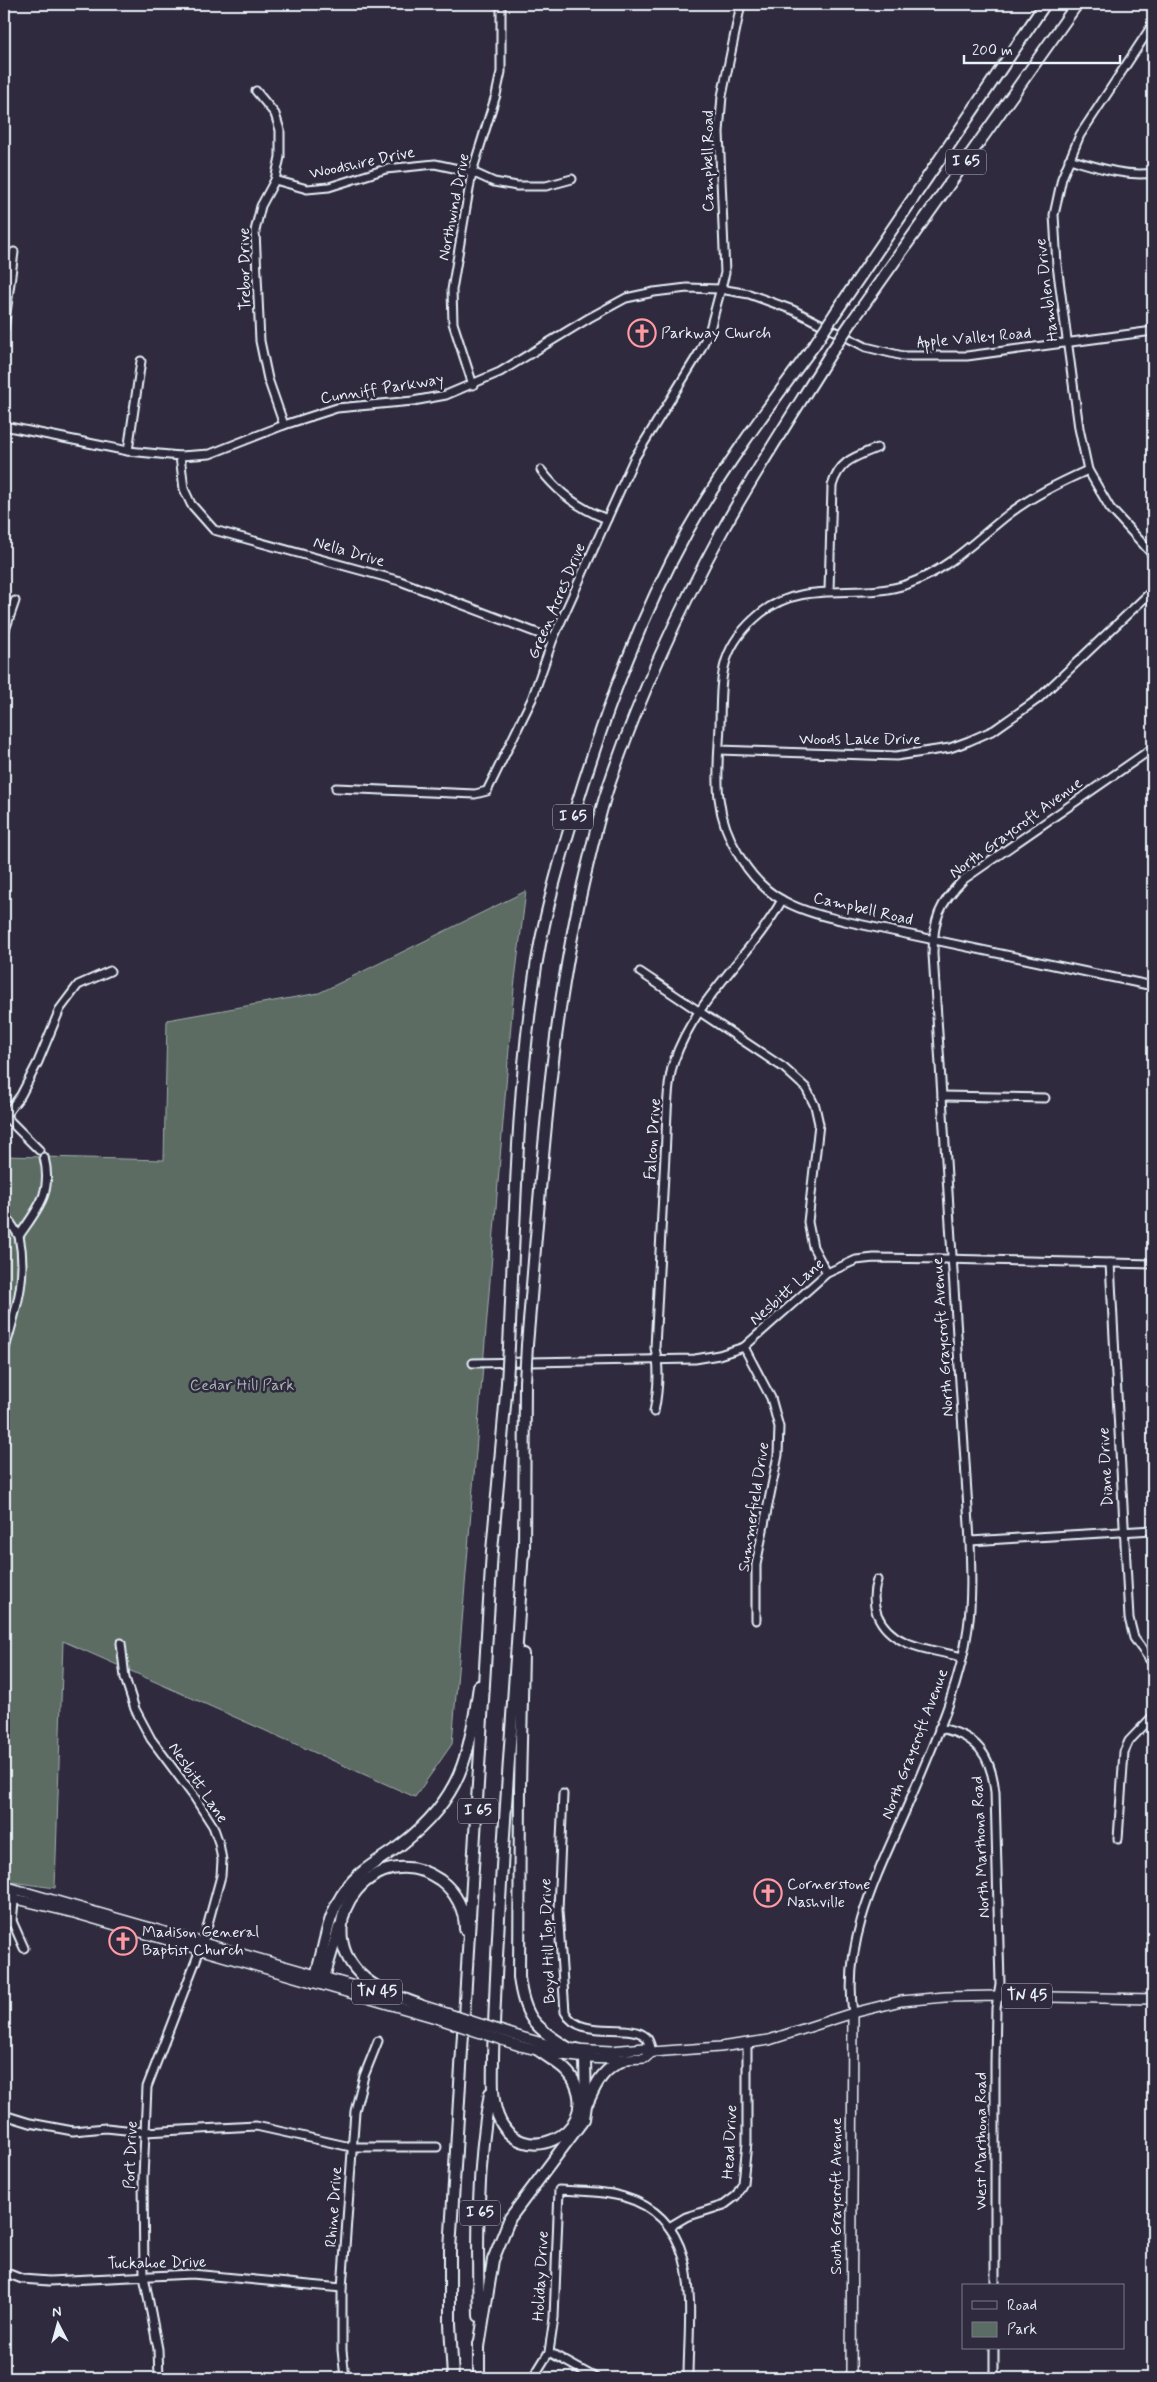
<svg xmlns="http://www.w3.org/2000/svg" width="1157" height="2382" viewBox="0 0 1157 2382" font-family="Mynerve,sans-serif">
<rect width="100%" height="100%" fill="#2f2a3d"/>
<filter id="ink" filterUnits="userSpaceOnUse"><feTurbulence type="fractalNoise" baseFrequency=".02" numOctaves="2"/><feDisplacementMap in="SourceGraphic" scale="10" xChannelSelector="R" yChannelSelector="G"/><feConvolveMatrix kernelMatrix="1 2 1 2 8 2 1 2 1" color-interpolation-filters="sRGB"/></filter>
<g filter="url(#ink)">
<!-- green -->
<path fill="#5b6c64" stroke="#a2aeae" d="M 526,891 L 514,988 L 452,1744 L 415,1797 L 63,1641 L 55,1888 L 4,1881 L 4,1156 L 164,1160 L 167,1020 L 319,993 Z"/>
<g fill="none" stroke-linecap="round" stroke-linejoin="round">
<!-- minor casing -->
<g stroke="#e8f1f8" stroke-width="11">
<g id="minor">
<path d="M 1153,24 L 1080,135 L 1062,178 L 1054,215 L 1057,265 L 1079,428 L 1088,470 L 1110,508 L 1153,555"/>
<path d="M 256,91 L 275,114 L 280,130 L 280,157 L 275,180 L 261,206 L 255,231 L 260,341 L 268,379 L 284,425"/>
<path d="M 1069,159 C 1097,167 1124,177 1153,173"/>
<path d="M 275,180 L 307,189 L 329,187 L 386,169 L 435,164 L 472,172 L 494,182 L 517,186 L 546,186 L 572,179"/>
<path d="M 4,329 L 14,252"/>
<path d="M 473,385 L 453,323 L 452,290 L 472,172 L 496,95 L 501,72 L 501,4"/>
<path d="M 4,426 L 128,451 L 180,456 L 210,454 L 284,425 L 337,408 L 413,401 L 446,395 L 500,372 L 589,318 L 626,298 L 654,292 L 687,288 L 720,289 L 749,294 L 793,310 L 866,347 L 903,356 L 967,356 L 1153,331"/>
<path d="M 128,451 L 141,361"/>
<path d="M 180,456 L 184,489 L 191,504 L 214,530 L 400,581 L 553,639"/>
<path d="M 541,470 C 559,494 580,509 607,519"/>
<path d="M 1088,470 C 1059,483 1030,497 1005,517 C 974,542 947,570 908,584 C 860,601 804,578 761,613 C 719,647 721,676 720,725 C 719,749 716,774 719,798 C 723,836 749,883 784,901 C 804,912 827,917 849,922 L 1153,986"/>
<path d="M 829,591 L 832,486 C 839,461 854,457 877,448"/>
<path d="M 4,633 L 15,601"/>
<path d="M 719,750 L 896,756 L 950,748 L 969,741 L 994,730 L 1038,699 L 1153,590"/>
<path d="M 336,788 L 475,794 L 487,791 L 532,699 L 553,639 L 634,459 L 699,353 L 710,329 L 725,273 L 719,132 L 722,96 L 741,4"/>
<path d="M 640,972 L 784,1068 L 806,1088 L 815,1106 L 819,1124 L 808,1222 L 813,1247 L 827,1273"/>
<path d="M 942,1096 L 1045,1098"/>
<path d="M 4,1115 L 39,1150"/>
<path d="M 5,1116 L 21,1095 L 38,1062 L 60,1009 L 78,985 L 110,971"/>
<path d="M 4,1213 L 19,1236"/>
<path d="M 1110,1263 L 1129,1618 L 1134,1638 L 1153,1664"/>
<path d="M 744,1347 L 771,1398 L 779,1427 L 778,1455 L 756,1565 L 756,1620"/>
<path d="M 4,1352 C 15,1312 28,1279 19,1236 C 38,1208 53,1193 44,1157"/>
<path d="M 473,1363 L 695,1359 L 719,1355 L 744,1347 L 827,1273 L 856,1260 L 874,1258 L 944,1259 L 1153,1264"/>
<path d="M 654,1412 C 658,1392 660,1369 655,1348 C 658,1284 662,1220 665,1155 C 667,1130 666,1083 674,1061 C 695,999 751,956 782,900"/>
<path d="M 970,1541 L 1153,1530"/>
<path d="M 877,1580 C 873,1592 873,1603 877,1614 C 891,1648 931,1649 962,1657"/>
<path d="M 121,1643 L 125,1678 L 135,1709 L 151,1739 L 195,1798 L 213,1826 L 219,1843 L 222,1860 L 221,1876 L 203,1942 L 147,2087 L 143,2178 L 144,2276 L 158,2349 L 159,2378"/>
<path d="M 939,1728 C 977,1735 991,1755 995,1792 L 1000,1984 L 996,2008 L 995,2063 L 995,2286"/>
<path d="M 563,1794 L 558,1910 L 565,2012 C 580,2041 629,2021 646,2037 C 650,2041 651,2048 652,2052"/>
<path d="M 1118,1839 L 1124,1752 L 1129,1741 L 1153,1716"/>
<path d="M 15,1893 L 12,1921 L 24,1948"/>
<path d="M 4,1926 L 12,1921"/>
<path d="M 853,2013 C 842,1937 881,1868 910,1800 C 933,1745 960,1687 968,1628 C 972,1599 971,1570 970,1541 L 933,954 C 933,919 939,904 964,879 L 1153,748"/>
<path d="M 4,2115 L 30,2123 L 73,2131 L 106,2128 L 145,2132 L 256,2126 L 351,2147 L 437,2147"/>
<path d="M 669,2227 L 686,2217 L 724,2205 L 736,2196 L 743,2183 L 747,2143 L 747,2044"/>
<path d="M 4,2272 L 22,2279 L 49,2281 L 192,2274 L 342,2288"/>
<path d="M 549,2352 L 596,2378"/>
<path d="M 345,2378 L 342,2350 L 342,2288 L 355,2111 L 364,2076 L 378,2041"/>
<path d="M 533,2378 L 549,2352 L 554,2318 L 559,2190 C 580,2191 604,2191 624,2197 C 706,2221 688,2313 688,2378"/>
<path d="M 994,2378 L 994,2348"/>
</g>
</g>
<!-- major casing -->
<g stroke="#e8f1f8" stroke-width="12">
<g id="major">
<path d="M 4,1886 L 386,1995"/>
<path d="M 4,1896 L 74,1913 L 436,2018"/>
<path d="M 415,2003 L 437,2010"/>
<path d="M 521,2037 L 553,2046 L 574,2049 L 611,2051 L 645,2048 L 652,2052 L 720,2047 L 769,2040 L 853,2013 L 901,2001 L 945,1997 L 999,1996 L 1153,1999"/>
<path d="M 520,2046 C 567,2058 596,2061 645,2058 L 652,2052"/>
<path d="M 851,2378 L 853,2013"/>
</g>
</g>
<!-- highway casing -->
<g stroke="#e8f1f8" stroke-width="14">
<g id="highway">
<path d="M 836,312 L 1045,4"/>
<path d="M 853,320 L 1077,4"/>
<path d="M 527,1345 C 541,1185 549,1023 587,867 C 594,839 600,811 609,785 C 639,697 677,614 721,533 C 755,471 795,411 832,351"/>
<path d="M 509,1346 C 515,1226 516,1105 533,987 C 541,925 559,863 577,804 C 606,710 640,617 688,530 C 725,465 770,405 815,344"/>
<path d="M 523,1549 C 513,1718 498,1887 493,2056 C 493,2075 491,2098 498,2116 C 519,2171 599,2135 575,2083 C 568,2067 551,2060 538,2050"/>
<path d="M 524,1554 L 525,1382"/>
<path d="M 523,1654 L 520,1787 L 519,1977 C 524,2018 535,2028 570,2049"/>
<path d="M 314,1982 C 324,1952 326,1915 346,1889 C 360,1869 383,1859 402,1844 C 461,1798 469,1757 479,1686"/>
<path d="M 322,1984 L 339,1928"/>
<path d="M 420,2005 C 399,1997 376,1990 360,1974 C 307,1920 378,1836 440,1880 C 456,1892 465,1910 465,1929"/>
<path d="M 588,2102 C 597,2081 604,2068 626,2059"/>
<path d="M 479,2316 C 477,2242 477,2166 490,2093"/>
<path d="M 479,2347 L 493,2260 L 510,2218 L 584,2119 L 586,2105 L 585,2059 L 577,2049"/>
<path d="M 453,2378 L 450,2324 L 450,2250 L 492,1551 L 507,1383"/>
<path d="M 479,2378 L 479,2343"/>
</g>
</g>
<!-- minor -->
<use href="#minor" stroke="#2f2a3d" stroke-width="7"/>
<!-- major -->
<use href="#major" stroke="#2f2a3d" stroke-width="9"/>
<!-- highway -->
<use href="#highway" stroke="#2f2a3d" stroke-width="10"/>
<!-- major-bridge casing -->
<g stroke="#e8f1f8" stroke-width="12" stroke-linecap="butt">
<g id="major-bridge">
<path d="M 437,2010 L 521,2037"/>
<path d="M 436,2018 L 520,2046"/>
</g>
</g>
<!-- highway-bridge casing -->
<g stroke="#e8f1f8" stroke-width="14" stroke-linecap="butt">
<g id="highway-bridge">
<path d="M 815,344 L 836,312"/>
<path d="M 832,351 L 853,320"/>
<path d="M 525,1382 L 527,1345"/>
<path d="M 507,1383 L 509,1346"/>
</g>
</g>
<!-- major-bridge -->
<use href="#major-bridge" stroke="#2f2a3d" stroke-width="9"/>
<!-- highway-bridge -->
<use href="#highway-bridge" stroke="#2f2a3d" stroke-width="10"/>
</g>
</g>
<!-- icons -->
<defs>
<g id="church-ring" transform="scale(1.4375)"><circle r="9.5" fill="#2f2a3d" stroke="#ff9aa2" stroke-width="1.5"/><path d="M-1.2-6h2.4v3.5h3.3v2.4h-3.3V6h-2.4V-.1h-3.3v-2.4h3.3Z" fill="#ff9aa2"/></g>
</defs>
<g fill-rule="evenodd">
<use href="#church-ring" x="642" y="333"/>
<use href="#church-ring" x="768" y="1893"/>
<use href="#church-ring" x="123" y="1941"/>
</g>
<g text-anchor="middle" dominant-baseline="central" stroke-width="5" stroke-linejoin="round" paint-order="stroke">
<!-- shield labels -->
<g fill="#2f2a3d" stroke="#b0b5c0" stroke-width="1">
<rect x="946" y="149.5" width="40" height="25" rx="4"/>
<rect x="553" y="804.5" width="40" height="25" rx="4"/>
<rect x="458" y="1798.5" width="40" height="25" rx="4"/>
<rect x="352" y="1979.5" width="50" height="25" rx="4"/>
<rect x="1002" y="1983.5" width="50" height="25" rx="4"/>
<rect x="460" y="2200.5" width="40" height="25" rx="4"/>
</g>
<g font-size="15" font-weight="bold" fill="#e8f1f8">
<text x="966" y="162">I 65</text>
<text x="573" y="817">I 65</text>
<text x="478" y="1811">I 65</text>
<text x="377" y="1992">TN 45</text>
<text x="1027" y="1996">TN 45</text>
<text x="480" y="2213">I 65</text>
</g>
<!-- street labels -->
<g font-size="16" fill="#e8f1f8" stroke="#2f2a3d">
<text transform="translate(708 161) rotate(-90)">Campbell Road</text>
<text transform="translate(362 163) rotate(-12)">Woodshire Drive</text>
<text transform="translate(454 207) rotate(-79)">Northwind Drive</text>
<text transform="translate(245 269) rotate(-91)">Trebor Drive</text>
<text transform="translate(1047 290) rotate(-97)">Hamblen Drive</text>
<text transform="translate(974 338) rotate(-5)">Apple Valley Road</text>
<text transform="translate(382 389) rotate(-9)">Cunniff Parkway</text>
<text transform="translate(349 552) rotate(16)">Nella Drive</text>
<text transform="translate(557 601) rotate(-67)">Green Acres Drive</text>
<text x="860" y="739">Woods Lake Drive</text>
<text transform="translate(1016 828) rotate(-36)">North Graycroft Avenue</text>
<text transform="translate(863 909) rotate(13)">Campbell Road</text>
<text transform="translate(653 1139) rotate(-86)">Falcon Drive</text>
<text transform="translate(787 1292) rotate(-41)">Nesbitt Lane</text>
<text transform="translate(943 1337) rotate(-94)">North Graycroft Avenue</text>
<text transform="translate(1106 1467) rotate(-93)">Diane Drive</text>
<text transform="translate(754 1507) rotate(-81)">Summerfield Drive</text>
<text transform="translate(915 1744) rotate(-69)">North Graycroft Avenue</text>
<text transform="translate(198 1783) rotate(56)">Nesbitt Lane</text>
<text transform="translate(981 1847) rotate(-93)">North Marthona Road</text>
<text transform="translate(548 1941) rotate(-92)">Boyd Hill Top Drive</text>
<text transform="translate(981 2141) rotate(-90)">West Marthona Road</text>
<text transform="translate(730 2142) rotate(-87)">Head Drive</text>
<text transform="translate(131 2155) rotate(-88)">Port Drive</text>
<text transform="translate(836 2196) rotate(-90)">South Graycroft Avenue</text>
<text transform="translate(334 2207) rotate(-86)">Rhine Drive</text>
<text transform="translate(157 2263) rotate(-1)">Tuckahoe Drive</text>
<text transform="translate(541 2276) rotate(-87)">Holiday Drive</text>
</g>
<!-- poi labels -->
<g font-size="16" fill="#e8f1f8" stroke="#2f2a3d" text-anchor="start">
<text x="661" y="333">Parkway Church</text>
<text x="787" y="1884">Cornerstone<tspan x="787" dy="18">Nashville</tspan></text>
<text x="142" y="1932">Madison General<tspan x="142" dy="18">Baptist Church</tspan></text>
</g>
<!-- park labels -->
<g font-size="16" fill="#a9b5b5" stroke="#2f2a3d">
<text x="242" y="1385">Cedar Hill Park</text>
</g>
</g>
<!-- margin -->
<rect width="1157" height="2382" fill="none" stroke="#2f2a3d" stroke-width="20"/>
<rect x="10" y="10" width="1137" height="2362" fill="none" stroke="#e8f1f8" stroke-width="2" filter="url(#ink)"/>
<!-- legend -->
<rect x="962" y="2284" width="162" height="65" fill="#2f2a3d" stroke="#797a88"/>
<rect x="972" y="2301" width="25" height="8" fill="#2f2a3d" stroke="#797a88"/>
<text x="1007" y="2310" font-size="15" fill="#e8f1f8">Road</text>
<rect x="972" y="2322" width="25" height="15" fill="#5b6c64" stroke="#797a88"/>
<text x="1007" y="2334" font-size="15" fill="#e8f1f8">Park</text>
<!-- north arrow -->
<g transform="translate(58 2324) rotate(354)" stroke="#2f2a3d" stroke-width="4" paint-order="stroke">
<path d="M0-4L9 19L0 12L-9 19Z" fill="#e8f1f8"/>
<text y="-8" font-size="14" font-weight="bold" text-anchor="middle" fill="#e8f1f8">N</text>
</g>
<!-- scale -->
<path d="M964 55v8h156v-8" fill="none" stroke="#e8f1f8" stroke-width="2.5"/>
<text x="972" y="55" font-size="15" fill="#e8f1f8" stroke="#2f2a3d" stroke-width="4" paint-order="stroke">200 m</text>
</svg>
